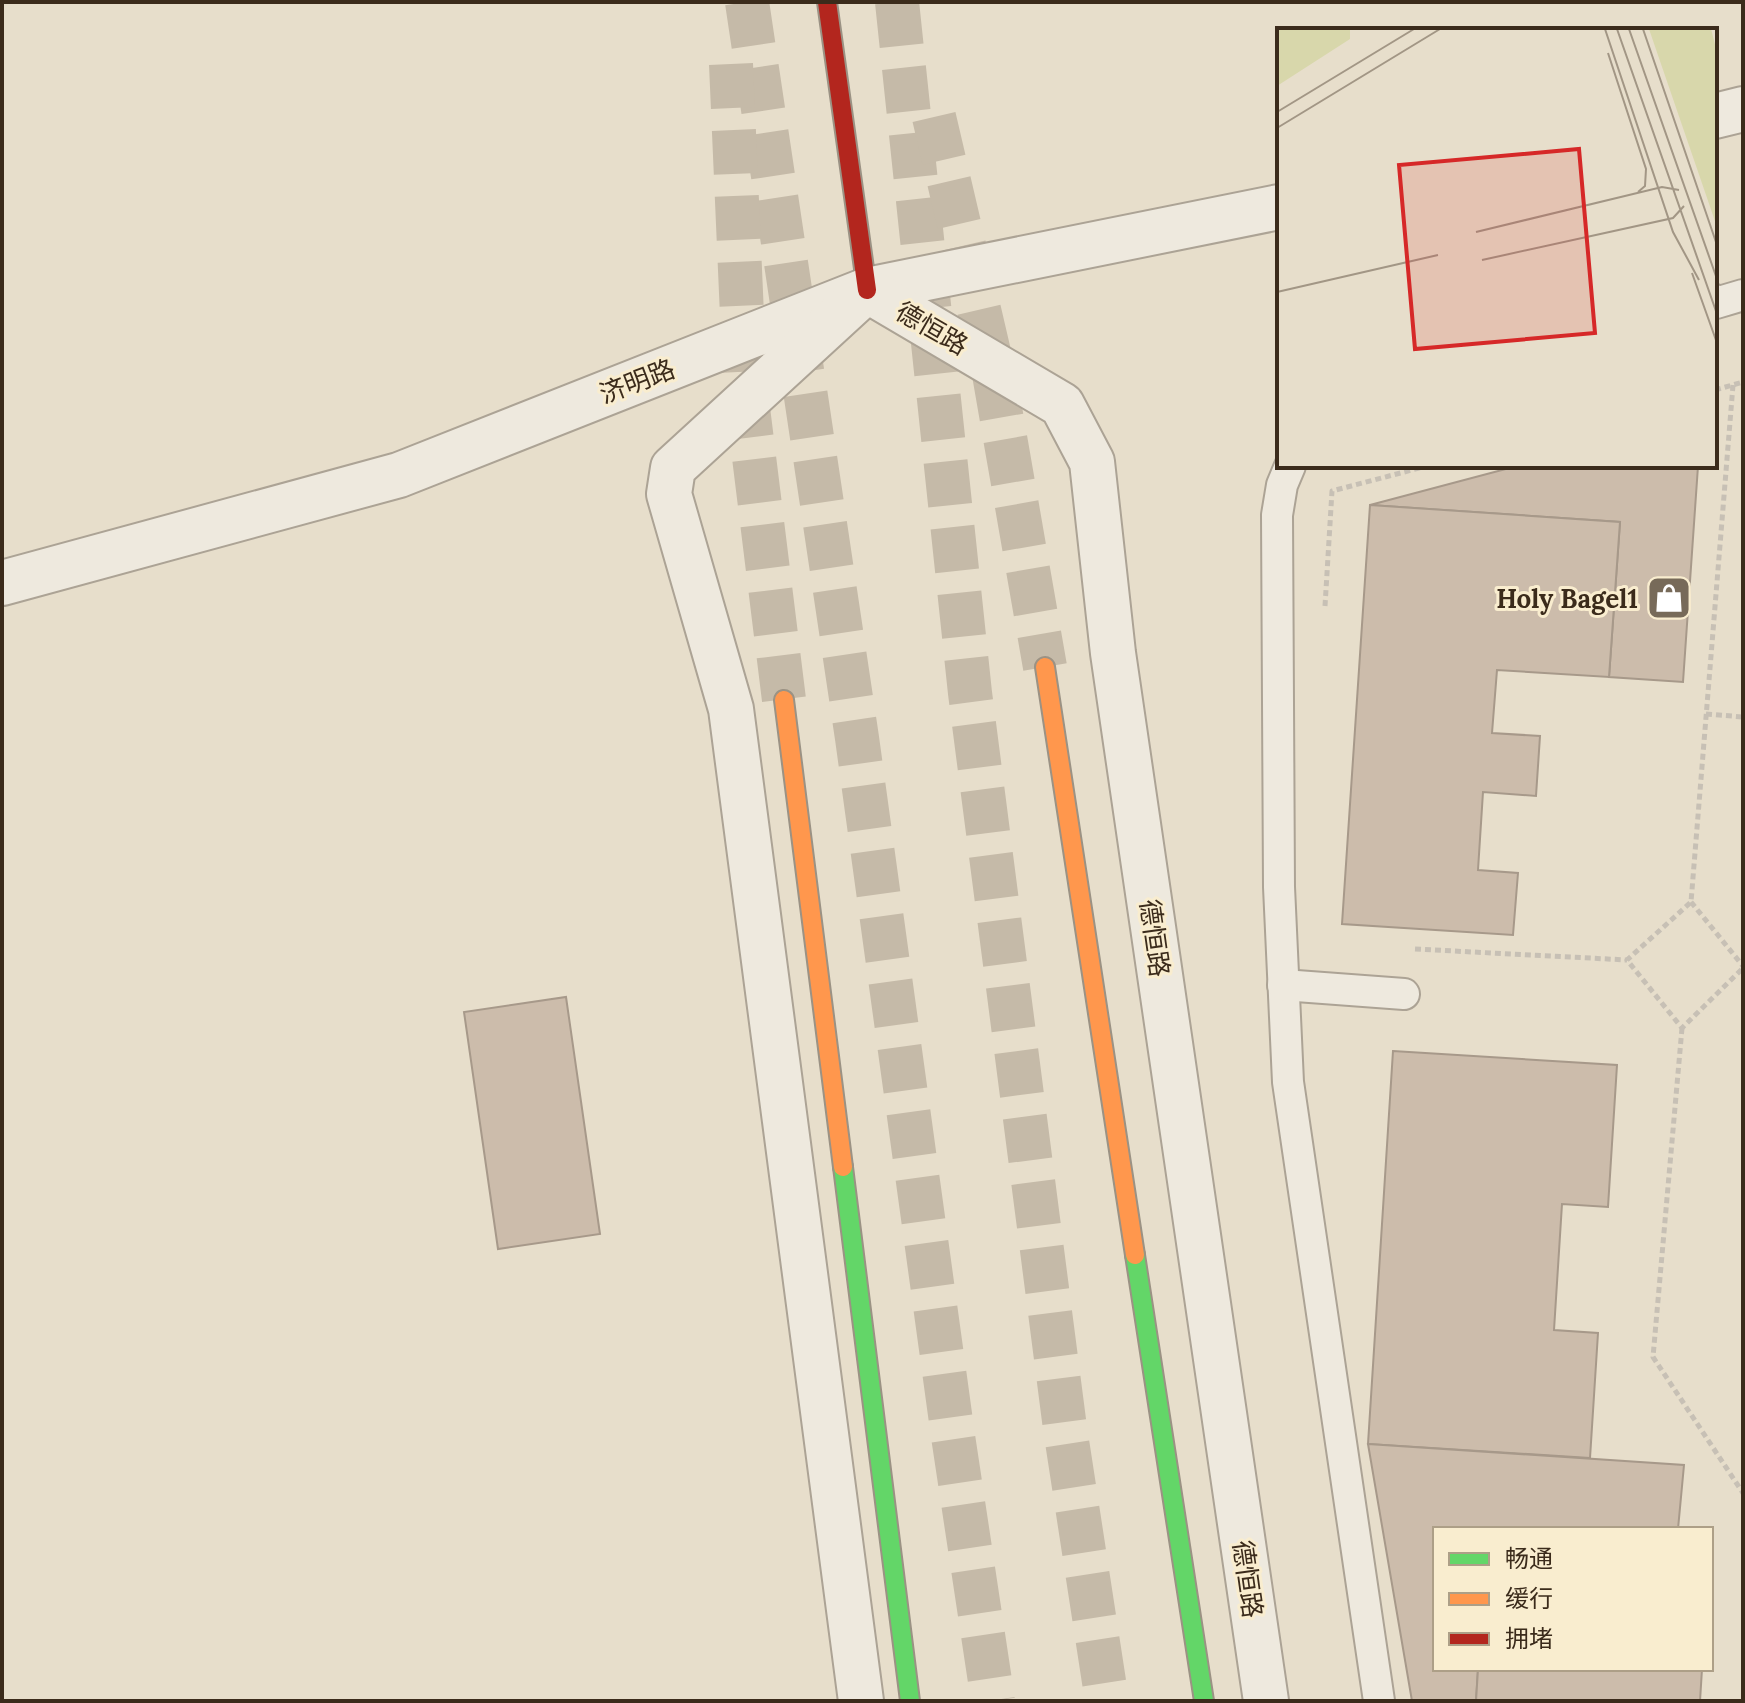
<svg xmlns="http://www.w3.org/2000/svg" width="1745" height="1703" viewBox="0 0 1745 1703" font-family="Lora,'Noto Sans SC',serif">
<rect width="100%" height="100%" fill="#e7decb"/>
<!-- building -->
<g fill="#ccbcab" stroke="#a7998a" stroke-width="2">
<path d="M 1517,466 L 1698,466 L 1683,682 L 1609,677 L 1620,522 L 1370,505 Z"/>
<path d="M 1370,505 L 1620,522 L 1609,677 L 1497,670 L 1492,733 L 1540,736 L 1536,796 L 1483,792 L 1478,870 L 1518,873 L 1513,935 L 1342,924 Z"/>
<path d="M 566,997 L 600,1234 L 498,1249 L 464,1012 Z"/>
<path d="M 1393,1051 L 1617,1065 L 1608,1207 L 1562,1204 L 1554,1330 L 1598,1333 L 1590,1458 L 1368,1444 Z"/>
<path d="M 1368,1444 L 1684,1465 L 1678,1529 L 1435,1529 L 1435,1669 L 1478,1669 L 1476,1701 L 1412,1701 Z"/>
<path d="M 1478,1669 L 1702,1669 L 1700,1701 L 1476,1701 Z"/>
</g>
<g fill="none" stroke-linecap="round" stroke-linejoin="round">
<!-- secondary-tunnel -->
<g stroke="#c5baa8" stroke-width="44" stroke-dasharray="44 22" stroke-linecap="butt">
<path d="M 747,2 L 857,738 L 953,1436 L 993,1701"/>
<path d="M 897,2 L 970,693 L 1065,1428 L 1107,1701"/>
<path d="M 731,64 L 745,384 L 784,700"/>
<path d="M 934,117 L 994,374 L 1045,667"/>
</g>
<!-- lane casing -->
<g stroke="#aca395" stroke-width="34">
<g id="lane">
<path d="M 1715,300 L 1716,303 L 1743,295"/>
<path d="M 1290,466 L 1282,485 L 1277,515 L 1279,887 L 1288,1082 L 1379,1701"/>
<path d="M 1283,985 L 1404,994"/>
</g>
</g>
<!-- street casing -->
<g stroke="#aca395" stroke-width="48">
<g id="street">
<path d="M 1715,116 L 1743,109"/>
<path d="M 2,583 L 399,475 L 867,290 L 1279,207"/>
<path d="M 861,1701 L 731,709 L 669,494 L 673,468 L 867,290 L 1062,405 L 1092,462 L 1113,653 L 1266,1701"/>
</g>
</g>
<!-- fast casing -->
<g stroke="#9b9284" stroke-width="22">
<g id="fast">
<path d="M 843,1167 L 910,1701"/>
<path d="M 1135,1255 L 1204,1701"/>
</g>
</g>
<!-- slow casing -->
<g stroke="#9b9284" stroke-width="22">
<g id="slow">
<path d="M 1045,667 L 1135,1255"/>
<path d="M 784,700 L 843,1167"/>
</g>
</g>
<!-- jam casing -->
<g stroke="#9b9284" stroke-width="22">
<path id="jam" d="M 827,2 L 867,290"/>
</g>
<!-- path -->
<g stroke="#c7c0b5" stroke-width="5" stroke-dasharray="6 4" stroke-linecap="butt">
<path d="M 1733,385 L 1691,902 L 1627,960 L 1682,1028 L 1743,968"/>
<path d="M 1715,390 L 1743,382"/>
<path d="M 1325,606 L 1332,491 L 1427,466"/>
<path d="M 1706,714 L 1743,717"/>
<path d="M 1691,902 L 1743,966"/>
<path d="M 1415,949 L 1627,960"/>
<path d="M 1682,1028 L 1653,1357 L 1743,1493"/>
</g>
<!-- lane -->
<use href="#lane" stroke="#eee9de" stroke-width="30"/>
<!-- street -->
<use href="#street" stroke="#eee9de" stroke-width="44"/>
<!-- fast -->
<use href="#fast" stroke="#63d668" stroke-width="18"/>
<!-- slow -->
<use href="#slow" stroke="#ff974d" stroke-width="18"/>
<!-- jam -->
<use href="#jam" stroke="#b3261e" stroke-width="18"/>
</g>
<!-- icons -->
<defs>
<g id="shop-square" transform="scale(2.3)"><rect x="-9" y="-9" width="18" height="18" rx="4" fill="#776a59" stroke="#f9edcf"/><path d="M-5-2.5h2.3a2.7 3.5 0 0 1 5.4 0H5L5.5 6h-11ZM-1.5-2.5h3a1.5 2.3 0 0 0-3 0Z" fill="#fff"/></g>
</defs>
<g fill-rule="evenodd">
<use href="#shop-square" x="1669" y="598"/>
</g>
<g text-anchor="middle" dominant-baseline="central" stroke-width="6" stroke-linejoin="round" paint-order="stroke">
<!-- street labels -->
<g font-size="26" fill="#3b2b1b" stroke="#f9edcf">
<text transform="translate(932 328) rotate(30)">德恒路</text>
<text transform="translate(637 381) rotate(-21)">济明路</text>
<text transform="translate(1155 938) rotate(82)">德恒路</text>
<text transform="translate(1248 1579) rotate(82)">德恒路</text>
</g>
<!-- poi labels -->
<g font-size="26" font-weight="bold" fill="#3b2b1b" stroke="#f9edcf" text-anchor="end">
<text x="1638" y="598">Holy Bagel1</text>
</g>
</g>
<!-- overview -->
<g transform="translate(1277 28)">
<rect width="440" height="440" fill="#e7decb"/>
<path d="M 0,1 L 73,1 L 73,11 L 0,58 ZM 372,1 L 434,1 L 440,24 L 440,199 Z" fill="#d8d7ab"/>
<path fill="none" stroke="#a29685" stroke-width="2" d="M 328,1 L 396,204 L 422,252M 340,1 L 440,286M 352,1 L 440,251M 366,1 L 440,217M 331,25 L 369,141 L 368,158 L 361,164M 0,84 L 137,1M 0,100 L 163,1M 199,204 L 385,159 L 402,162M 205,232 L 396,190 L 407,178M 415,245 L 440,315M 0,264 L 161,227"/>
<path fill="#d62828" fill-opacity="0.15" stroke="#d62828" stroke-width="4" d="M 302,121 L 318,305 L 138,321 L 122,137 Z"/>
<rect width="440" height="440" fill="none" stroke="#3b2b1b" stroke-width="4"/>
</g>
<!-- border -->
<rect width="1745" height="1703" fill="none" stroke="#3b2b1b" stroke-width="8"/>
<!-- legend -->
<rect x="1433" y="1527" width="280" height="144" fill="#f9edcf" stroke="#ad9f87" stroke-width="2"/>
<rect x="1449" y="1553" width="40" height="12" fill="#63d668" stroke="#ad9f87" stroke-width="2"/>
<text x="1505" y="1567" font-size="24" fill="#3b2b1b">畅通</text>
<rect x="1449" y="1593" width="40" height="12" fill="#ff974d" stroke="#ad9f87" stroke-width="2"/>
<text x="1505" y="1607" font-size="24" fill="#3b2b1b">缓行</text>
<rect x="1449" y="1633" width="40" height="12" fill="#b3261e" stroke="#ad9f87" stroke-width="2"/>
<text x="1505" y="1647" font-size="24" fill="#3b2b1b">拥堵</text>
</svg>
